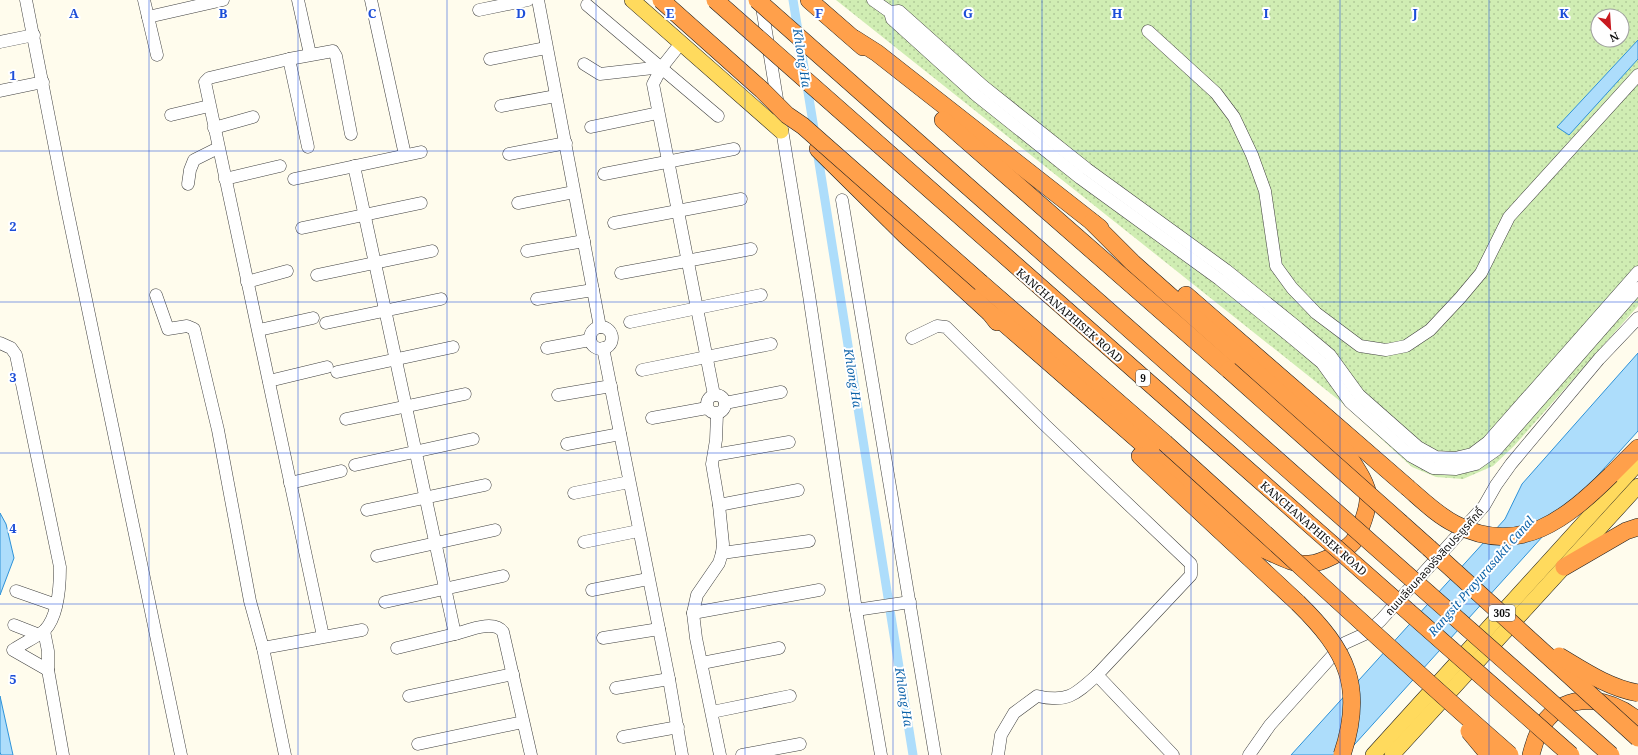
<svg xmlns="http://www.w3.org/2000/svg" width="1638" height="755" viewBox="0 0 1638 755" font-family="'Noto Serif','Noto Sans Thai',serif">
<defs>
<pattern id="grass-dots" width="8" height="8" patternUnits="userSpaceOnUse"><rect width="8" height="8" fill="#d0edb3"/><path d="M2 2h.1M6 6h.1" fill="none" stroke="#b1ca99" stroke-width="1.8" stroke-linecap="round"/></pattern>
</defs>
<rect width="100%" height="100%" fill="#fffced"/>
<!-- grass -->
<path fill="url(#grass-dots)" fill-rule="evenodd" d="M 836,0 L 1638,0 L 1638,306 L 1514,446 L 1493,466 L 1463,479 L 1436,477 L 1412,467 L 1340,401 ZM 1598,16 L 1622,16 L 1622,40 L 1598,40 Z"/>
<!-- water -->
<g fill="#adddfb" stroke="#2e92d8">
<path d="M 1638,40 L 1638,59 L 1569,135 L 1557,127 Z"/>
<path d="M 1638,353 L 1638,431 L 1345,755 L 1291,755 L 1505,519 L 1522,484 Z"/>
<path d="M 0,513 L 6,524 L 14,558 L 0,595 Z"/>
<path d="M 0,696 L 13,755 L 1,755 L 0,752 Z"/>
</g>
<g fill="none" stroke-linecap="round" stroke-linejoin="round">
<!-- canal -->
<g stroke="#adddfb" stroke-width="9">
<path d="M 793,0 L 815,135"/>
<path d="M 817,150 L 913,755"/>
</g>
<!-- minor casing -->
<g stroke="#404040" stroke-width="13">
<g id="minor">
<path d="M 26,0 L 65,199 L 181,755"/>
<path d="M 144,0 L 157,55"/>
<path d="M 298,0 L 310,54"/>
<path d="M 371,0 L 405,155"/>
<path d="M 538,0 L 600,327"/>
<path d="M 873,0 L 890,12 L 892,19 L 976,95 L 1080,178 L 1219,279 L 1291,337 L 1322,363 L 1350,402 L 1411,456 L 1433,468 L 1456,469 L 1476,464 L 1496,450 L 1638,288"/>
<path d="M 761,1 L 809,295 L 856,610 L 881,755"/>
<path d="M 587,5 L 718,116"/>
<path d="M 479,10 L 528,0"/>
<path d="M 890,12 L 899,11 L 983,86 L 1087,169 L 1226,270 L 1298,328 L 1330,355 L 1359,395 L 1418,447 L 1436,457 L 1455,458 L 1472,454 L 1488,442 L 1638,272"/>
<path d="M 148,17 L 223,0"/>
<path d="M 1148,31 L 1216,93 L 1234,117 L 1252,155 L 1265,191 L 1276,266 L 1292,288 L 1316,313 L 1360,346 L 1386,350 L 1406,346 L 1430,330 L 1460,298 L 1481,273 L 1509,217 L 1638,75"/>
<path d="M 0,42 L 34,35"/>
<path d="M 681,43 L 662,67 L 653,84 L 714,395"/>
<path d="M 289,59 L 308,147"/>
<path d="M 490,59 L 546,48"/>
<path d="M 584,64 L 600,74 L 662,67"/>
<path d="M 0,91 L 43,82"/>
<path d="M 501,106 L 556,96"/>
<path d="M 171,115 L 209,106"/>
<path d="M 591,127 L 658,113"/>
<path d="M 214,128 L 253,117"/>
<path d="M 509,154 L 566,143"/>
<path d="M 354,166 L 455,634 C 467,631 494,619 503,632 L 531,755"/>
<path d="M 604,174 L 734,149"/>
<path d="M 225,179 L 280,166"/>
<path d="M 294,179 L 421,152"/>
<path d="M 188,184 L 190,170 L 194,160 L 218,148"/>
<path d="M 842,200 L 935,755"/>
<path d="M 518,203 L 574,192"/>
<path d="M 614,223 L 741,199"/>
<path d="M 302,228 L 421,203"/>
<path d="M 527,251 L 584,241"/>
<path d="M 621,273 L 751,249"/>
<path d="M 317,275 L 432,251"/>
<path d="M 247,282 L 287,271"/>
<path d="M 156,295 L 168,329 L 187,326 L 194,329 L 218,430 L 250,601 L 263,648 L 285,755"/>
<path d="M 537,299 L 593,290"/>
<path d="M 630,322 L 761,295"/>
<path d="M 326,323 L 441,299"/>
<circle cx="601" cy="338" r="11"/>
<path d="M 259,330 L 313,318"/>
<path d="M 912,338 L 937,326 L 946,327 L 1045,425 L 1191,564 L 1191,575 L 1097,675 L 1173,755"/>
<path d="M 0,343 L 11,348 L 16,355 L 60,567 C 60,585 58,616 45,630 C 40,635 20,645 13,650 L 48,670"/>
<path d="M 547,348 L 590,340"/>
<path d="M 603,348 L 669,679 L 682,755"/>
<path d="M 642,370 L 771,344"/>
<path d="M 337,372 L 453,347"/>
<path d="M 269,381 L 327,367"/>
<circle cx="716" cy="404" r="9"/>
<path d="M 558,395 L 611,386"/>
<path d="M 725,403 L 781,392"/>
<path d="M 717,414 L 716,440 L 712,464 L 719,505 L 723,544 L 722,553 L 719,563 L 697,595 L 693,613 L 696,638 L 720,755"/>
<path d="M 652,418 L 707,408"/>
<path d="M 346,419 L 465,394"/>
<path d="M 567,444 L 620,434"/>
<path d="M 714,455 L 789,442"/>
<path d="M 355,465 L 473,439"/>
<path d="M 290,483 L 341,471"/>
<path d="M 574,493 L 629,482"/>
<path d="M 719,505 L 798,490"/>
<path d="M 367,510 L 485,485"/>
<path d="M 584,542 L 638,531"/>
<path d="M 722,553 L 809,541"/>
<path d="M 377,556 L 495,530"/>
<path d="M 592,590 L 648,579"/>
<path d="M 16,591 L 56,605"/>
<path d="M 385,602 L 503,576"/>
<path d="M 856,610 L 910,602"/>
<path d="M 693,613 L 819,590"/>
<path d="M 14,625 L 37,634"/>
<path d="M 44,631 L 48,651 L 48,670 L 63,755"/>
<path d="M 323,636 L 205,82 L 209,78 L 289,59 L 333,51 L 336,56 L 351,134"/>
<path d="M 603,638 L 659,629"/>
<path d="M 263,648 L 362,630"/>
<path d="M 397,648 L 455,634"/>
<path d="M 702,663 L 779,648"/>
<path d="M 616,688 L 669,679"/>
<path d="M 409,696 L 513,674"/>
<path d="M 712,712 L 790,696"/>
<path d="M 623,737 L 678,727"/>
<path d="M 418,744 L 523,722"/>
<path d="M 742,755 L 800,744"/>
<path d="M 998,755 L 1001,735 L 1014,713 L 1037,696 C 1067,703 1075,695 1097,675"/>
<path d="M 1249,755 L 1270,725 L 1334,654 L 1345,643 L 1367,633 L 1381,620 L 1484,506 L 1496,485 L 1511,464 L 1599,359 L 1638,318"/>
</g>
</g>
<!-- major casing -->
<g stroke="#1e1e1e" stroke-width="16">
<g id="major">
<path d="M 632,0 L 781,131"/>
<path d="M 1373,755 L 1638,463"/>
<path d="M 1392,755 L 1638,486"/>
</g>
</g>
<!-- highway casing -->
<g stroke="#1e1e1e" stroke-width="18">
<g id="highway">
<path d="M 809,0 L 863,47"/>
<path d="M 855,39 L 877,53 L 1100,228"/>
<path d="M 943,120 L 1229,370"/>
<path d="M 818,149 L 905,235 L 990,313 L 997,322"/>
<path d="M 981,283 L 1165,443"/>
<path d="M 1186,295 L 1407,487"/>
<path d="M 990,313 L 1005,324 L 1263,549 C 1277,555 1294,565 1309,564 C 1322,563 1345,551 1353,542 C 1360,533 1369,507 1368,496 C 1367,482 1353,464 1346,452 L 1133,263 L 1092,222"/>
<path d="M 1140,456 L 1298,603"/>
<path d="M 1611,475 L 1638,448"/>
<path d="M 1401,523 L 1429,548"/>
<path d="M 1564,567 L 1626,531 L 1638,527"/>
<path d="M 1531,755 C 1534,743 1539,728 1547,719 C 1571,690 1613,699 1638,721"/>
</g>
</g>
<!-- minor -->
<use href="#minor" stroke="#fff" stroke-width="12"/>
<!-- major -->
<use href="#major" stroke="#ffda5d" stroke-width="15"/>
<!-- highway -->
<use href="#highway" stroke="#ffa04b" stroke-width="17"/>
<!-- highway-bridge casing -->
<g stroke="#1e1e1e" stroke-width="18" stroke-linecap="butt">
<g id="highway-bridge">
<path d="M 661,0 L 762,90 L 787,115 L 803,126 L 981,283"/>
<path d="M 715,0 C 999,253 1287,502 1571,755"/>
<path d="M 757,0 L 1611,755"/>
<path d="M 1229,370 L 1401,523"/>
<path d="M 1165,443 C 1281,547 1393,653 1510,755"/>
<path d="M 1407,487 C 1422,500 1437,515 1455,524 C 1520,558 1567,518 1611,475"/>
<path d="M 1429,548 L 1638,738"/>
<path d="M 1298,603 C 1347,651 1365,687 1342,755"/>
<path d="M 1559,656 C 1584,671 1609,688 1638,693"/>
<path d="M 1469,731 L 1489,755"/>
</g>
</g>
<!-- highway-bridge -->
<use href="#highway-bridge" stroke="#ffa04b" stroke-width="17"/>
</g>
<!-- grid -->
<path fill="none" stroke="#1d4ed8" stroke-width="1" stroke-opacity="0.55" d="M 149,0 L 149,755M 298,0 L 298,755M 447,0 L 447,755M 596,0 L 596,755M 745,0 L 745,755M 893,0 L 893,755M 1042,0 L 1042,755M 1191,0 L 1191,755M 1340,0 L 1340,755M 1489,0 L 1489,755M 0,151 L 1638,151M 0,302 L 1638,302M 0,453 L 1638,453M 0,604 L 1638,604"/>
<g text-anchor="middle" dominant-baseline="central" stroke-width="4" stroke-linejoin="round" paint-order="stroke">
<!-- shield labels -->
<g fill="#fff" stroke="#565656" stroke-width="1">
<rect x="1136" y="370" width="14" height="16" rx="3"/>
<rect x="1489" y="605" width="26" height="16" rx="3"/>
</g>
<g font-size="10" font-weight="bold" fill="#0d0d0d">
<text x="1143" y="378">9</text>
<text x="1502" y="613">305</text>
</g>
<!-- street labels -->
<g font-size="11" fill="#0d0d0d" stroke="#fff">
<text transform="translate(1070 315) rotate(41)">KANCHANAPHISEK ROAD</text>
<text transform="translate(1314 528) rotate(41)">KANCHANAPHISEK ROAD</text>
<text transform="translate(1434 561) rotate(-48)">ถนนเลียบคลองรังสิตประยูรศักดิ์</text>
</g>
<!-- water labels -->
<g font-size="12" font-style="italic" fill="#0c62a9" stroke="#fff">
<text transform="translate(802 58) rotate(81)">Khlong Ha</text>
<text transform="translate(853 378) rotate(81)">Khlong Ha</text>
<text transform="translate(1481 576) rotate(-49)">Rangsit Prayurasakti Canal</text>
<text transform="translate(904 697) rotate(81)">Khlong Ha</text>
</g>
</g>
<g font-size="13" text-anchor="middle" font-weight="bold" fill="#1d4ed8" stroke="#fff" stroke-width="4" stroke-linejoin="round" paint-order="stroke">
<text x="74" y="18">A</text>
<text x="223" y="18">B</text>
<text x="372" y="18">C</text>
<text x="521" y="18">D</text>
<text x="670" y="18">E</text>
<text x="819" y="18">F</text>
<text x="968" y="18">G</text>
<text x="1117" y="18">H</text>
<text x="1266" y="18">I</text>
<text x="1415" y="18">J</text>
<text x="1564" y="18">K</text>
<text x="13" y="80">1</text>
<text x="13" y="231">2</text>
<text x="13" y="382">3</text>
<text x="13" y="533">4</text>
<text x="13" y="684">5</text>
</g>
<!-- north arrow -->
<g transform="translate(1610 28) rotate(155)"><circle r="19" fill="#ffffff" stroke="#9e9e9e"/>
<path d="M0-3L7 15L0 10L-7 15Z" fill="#c81a20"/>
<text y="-6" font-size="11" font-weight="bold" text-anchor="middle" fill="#0d0d0d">N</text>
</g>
</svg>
